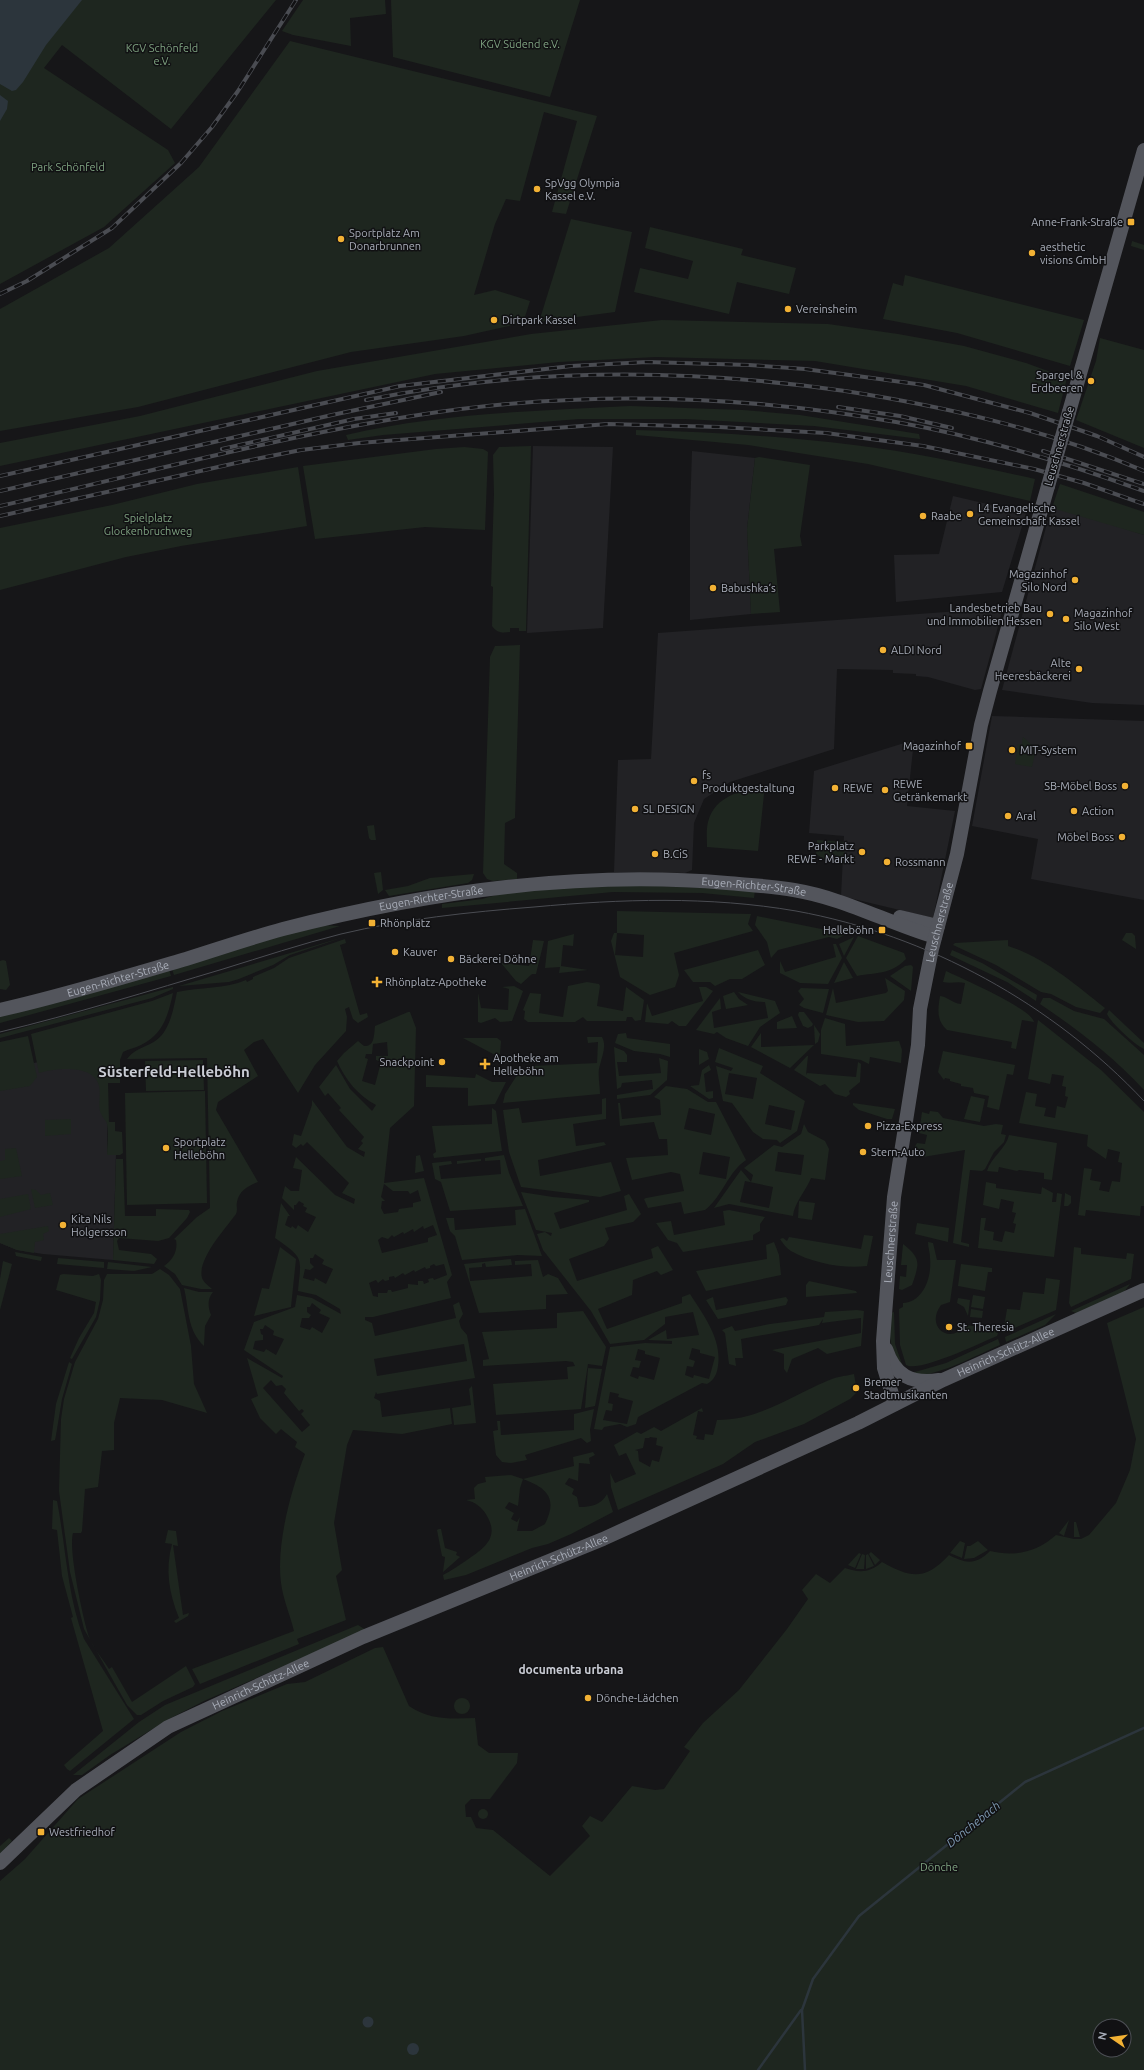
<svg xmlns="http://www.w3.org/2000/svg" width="1144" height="2070" viewBox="0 0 1144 2070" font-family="Ubuntu,sans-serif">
<rect width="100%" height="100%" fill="#161618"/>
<!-- built -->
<g fill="#222225">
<path d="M 533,446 L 613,447 L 603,628 L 527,633 Z"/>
<path d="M 692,451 L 755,458 L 747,529 L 751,614 L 690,620 L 690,512 Z"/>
<path d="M 953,496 L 1026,513 L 1002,592 L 896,602 L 894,555 L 939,554 Z"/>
<path d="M 1058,507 L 1144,535 L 1144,705 L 1092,703 L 1002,690 L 1049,516 Z"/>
<path d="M 1000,608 L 1002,612 L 981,689 L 975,690 L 928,677 L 916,676 L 916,674 L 893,673 L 893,670 L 837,669 L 834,749 L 730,782 L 704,799 L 694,823 L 692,870 L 685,873 L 614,872 L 618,760 L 651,759 L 658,633 Z"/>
<path d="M 992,716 L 1144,721 L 1144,900 L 1031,879 L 1038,839 L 972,826 Z"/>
<path d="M 914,740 L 907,806 L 955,811 L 933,918 L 841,896 L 844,836 L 809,833 L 814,771 Z"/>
<path d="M 119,1043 L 120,1083 L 108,1083 L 107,1155 L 116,1155 L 113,1260 L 43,1254 L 17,1250 L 0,1243 L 0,1071 Z"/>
</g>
<!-- green -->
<g fill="#1e261f" fill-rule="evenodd">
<path d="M 0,0 L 276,0 L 171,129 L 62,45 L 44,68 L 168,150 L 175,163 L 104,227 L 0,284 Z"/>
<path d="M 303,0 L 385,0 L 386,14 L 350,18 L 351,46 L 293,35 L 282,31 Z"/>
<path d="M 391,0 L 580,0 L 550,97 L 393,57 Z"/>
<path d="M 290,41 L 597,116 L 566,214 L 552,212 L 577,121 L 544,112 L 520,201 L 506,199 L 495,224 L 474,295 L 495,290 L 530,301 L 523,323 L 464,336 L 351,352 L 138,407 L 0,431 L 0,309 L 109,248 L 199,167 Z"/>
<path d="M 571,219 L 632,232 L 615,312 L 539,322 Z"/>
<path d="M 650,227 L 743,249 L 741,255 L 796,268 L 789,294 L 737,282 L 729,314 L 634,292 L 640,268 L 688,279 L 693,261 L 645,248 Z"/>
<path d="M 1132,241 L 1144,245 L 1144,250 L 1131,246 Z"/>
<path d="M 905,275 L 1084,320 L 1070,366 L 957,333 L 883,319 L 893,283 L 903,286 Z"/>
<path d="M 662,320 L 828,324 L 898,334 L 964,346 L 1026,363 L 1067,378 L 1058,413 L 966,386 L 815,361 L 656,357 L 559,362 L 435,374 L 0,466 L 0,443 L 140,416 L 317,371 L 531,334 Z"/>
<path d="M 1100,338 L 1144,350 L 1144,448 L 1076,420 L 1096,361 Z"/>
<path d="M 630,406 L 743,410 L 800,415 L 919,434 L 920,439 L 814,426 L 685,419 L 579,419 L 383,435 L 348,440 L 346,435 C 439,413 535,411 630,406 Z"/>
<path d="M 636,430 C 708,432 782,436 854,445 C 915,452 975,466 1035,479 L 1030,501 L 868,464 L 748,445 L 636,435 Z"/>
<path d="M 531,446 L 526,631 L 519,631 L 519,628 L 510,628 L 510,632 C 502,633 497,633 492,626 L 493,587 L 491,586 L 494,494 L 493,455 L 499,447 Z"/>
<path d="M 464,447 L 483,449 L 488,452 L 485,530 L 425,527 L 315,539 L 303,466 L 436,449 Z"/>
<path d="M 759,457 L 810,465 L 800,536 L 802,546 L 774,549 L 780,612 L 751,614 L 747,529 L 755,458 Z"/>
<path d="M 298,467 L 307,526 L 181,546 L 126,557 L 0,590 L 0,528 L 112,505 L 197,484 Z"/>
<path d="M 1060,484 L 1144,512 L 1144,535 L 1052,508 Z"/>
<path d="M 520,645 L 515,818 L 505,823 L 504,864 L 517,873 L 517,879 L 493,881 L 487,879 L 483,873 L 490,657 L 495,646 Z"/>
<path d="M 1023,737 L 1036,749 L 1032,767 L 1015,764 L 1018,744 L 1022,744 Z"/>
<path d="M 765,785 L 758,851 L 707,847 C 707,839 706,830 708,822 C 715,795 742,791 765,785 Z"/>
<path d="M 374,825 L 376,840 L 371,840 L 369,838 L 367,826 Z"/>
<path d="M 817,840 L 845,842 L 844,864 L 830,863 L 816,854 Z"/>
<path d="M 381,872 L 383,890 L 378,894 L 374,873 Z"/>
<path d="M 474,874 L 472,880 L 468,883 L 389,896 L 385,890 L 408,886 L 430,878 Z"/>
<path d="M 613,884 L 755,890 L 754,898 L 702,893 L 613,892 L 442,908 L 442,904 L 482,899 L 507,892 Z"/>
<path d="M 617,911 L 751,914 L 748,924 L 753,931 L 674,953 L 679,975 L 675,987 L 650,995 L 620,977 L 611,941 L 614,933 L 617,933 ZM 617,933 L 644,935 L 643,957 L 615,955 Z"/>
<path d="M 757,916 L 846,934 L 837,939 L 829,937 L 778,950 L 771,958 L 767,942 L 755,925 Z"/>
<path d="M 316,925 L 340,926 L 174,975 L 172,969 Z"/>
<path d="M 1126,933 L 1132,933 L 1135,936 L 1136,949 L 1122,940 Z"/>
<path d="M 574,934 L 573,946 L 563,945 L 561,966 L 588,970 L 559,973 L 560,967 L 545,968 L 548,941 Z"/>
<path d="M 858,936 L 904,953 L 906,959 C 890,975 878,972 857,976 L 846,958 Z"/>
<path d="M 344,937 L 290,955 L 273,965 L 239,979 L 229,982 L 179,986 Z"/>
<path d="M 854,937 L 844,956 L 839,944 Z"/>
<path d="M 345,939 L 346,943 L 340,945 L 360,1015 L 367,1013 L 368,1017 L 358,1023 L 353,1019 L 349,1007 L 345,1009 L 347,1017 L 346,1031 L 315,1065 L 298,1093 L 263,1039 L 254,1042 L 244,1050 L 258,1076 L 218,1102 L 216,1110 L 258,1182 C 248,1186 239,1191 237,1202 C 236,1206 238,1210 236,1214 C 226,1228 197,1259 202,1278 C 204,1283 209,1286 212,1289 L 201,1289 L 182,1285 L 175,1274 L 164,1266 C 173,1260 178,1251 176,1240 L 174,1239 L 197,1217 L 210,1208 L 207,1058 L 127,1059 C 133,1051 141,1048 150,1044 C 170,1035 173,1010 177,992 C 200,987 225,989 246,980 L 247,982 L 253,979 L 253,977 L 274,968 L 289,958 Z"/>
<path d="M 533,940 L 544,941 L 536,974 L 532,974 L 521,984 L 516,981 L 501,963 L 529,966 Z"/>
<path d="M 1008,940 L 1008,946 C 1044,957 1076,985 1105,1008 L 1100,1013 L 1076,1007 L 1051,994 L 1041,992 L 996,965 L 953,945 L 955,943 Z"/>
<path d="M 833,944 L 836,944 L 842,958 L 828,984 L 800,983 L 780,973 L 780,961 L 785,972 L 836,957 Z"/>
<path d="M 758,950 L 765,965 L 742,979 L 730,979 L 715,986 L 710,982 L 693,982 L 684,970 Z"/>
<path d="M 952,950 L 982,963 L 1037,995 L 1036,1001 L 1007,982 L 950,955 Z"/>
<path d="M 3,960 L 6,961 L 10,985 L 6,990 L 0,989 L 0,961 Z"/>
<path d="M 844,962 L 853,978 L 834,983 Z"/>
<path d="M 911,965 L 913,967 L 911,991 L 890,976 L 905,966 Z"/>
<path d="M 169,969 L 171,976 L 0,1023 L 0,1016 Z"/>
<path d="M 946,971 C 961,978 1032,1009 1034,1022 L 1022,1020 L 1016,1049 L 1011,1048 L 1012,1042 L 947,1030 C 936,1020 938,1009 940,996 C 948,997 952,1003 961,1004 L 965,983 C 957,981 951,984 943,982 Z"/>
<path d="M 885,978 L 905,991 L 904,1000 L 884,1021 L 858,1022 L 826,1015 L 833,988 L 836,1003 L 886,993 L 888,991 Z"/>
<path d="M 587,982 L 599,984 L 600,986 L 597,1006 L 623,1011 L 626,987 L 644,1000 L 641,1020 L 635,1021 L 632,1017 L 627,1017 L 626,1021 L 587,1021 L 583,1017 L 575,1022 L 528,1022 L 524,1019 L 525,1011 L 523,1010 L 530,993 L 541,994 L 539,1013 L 563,1017 L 568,986 Z"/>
<path d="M 514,986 L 523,991 L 512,1021 L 500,1022 L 495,1018 L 481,1023 L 478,1022 L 478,993 L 481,1008 L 508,1010 L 509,989 L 502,987 Z"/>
<path d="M 173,987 L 173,989 L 152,998 L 0,1038 L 0,1034 Z"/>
<path d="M 699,987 L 706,987 L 713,991 L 686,1026 L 679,1026 L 672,1021 L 668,1024 L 645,1022 L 647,1003 L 652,1016 L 703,1001 Z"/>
<path d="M 801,988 L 829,989 L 823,1013 L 804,1008 L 799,1005 L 804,999 L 798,991 Z"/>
<path d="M 734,992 L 739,999 L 748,1005 L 726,1009 L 723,996 Z"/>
<path d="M 738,992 L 775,1001 L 780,1013 L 760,1027 L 748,1046 L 726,1038 L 717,1032 L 714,1034 L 696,1030 L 720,998 L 721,1009 L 712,1012 L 714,1028 L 768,1018 L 765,1002 C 754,1002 746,1000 738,992 Z"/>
<path d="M 173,993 C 168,1016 163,1034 141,1045 C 135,1048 129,1049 123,1052 L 120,1060 L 120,1083 L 108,1083 L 109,1122 L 115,1122 L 115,1131 L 122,1132 L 123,1153 L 120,1155 L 107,1155 C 107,1145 109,1134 107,1124 C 106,1120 101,1116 100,1111 C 98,1103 101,1094 99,1086 C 94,1064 56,1068 39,1073 L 31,1034 L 152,1001 Z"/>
<path d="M 1043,998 L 1050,998 L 1074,1011 L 1104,1019 L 1144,1055 L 1144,1090 C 1113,1056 1077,1029 1040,1004 Z"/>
<path d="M 1109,1010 L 1144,1043 L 1144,1049 C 1135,1045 1111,1023 1107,1014 Z"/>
<path d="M 408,1012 L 410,1012 L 416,1028 L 414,1106 L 390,1128 L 384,1183 L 424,1178 L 452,1275 L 447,1282 L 451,1298 L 373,1317 L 365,1317 L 365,1320 L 372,1323 L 375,1336 L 456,1318 L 453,1305 L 459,1302 L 463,1314 L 459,1321 L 461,1328 L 467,1335 L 475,1378 L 377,1394 L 376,1392 L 374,1398 L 380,1401 L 382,1417 L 450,1408 L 452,1424 L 402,1434 L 353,1430 L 347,1445 L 334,1523 L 342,1570 L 336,1576 L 346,1620 L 297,1639 L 299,1644 L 200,1684 L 192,1669 L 294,1631 C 290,1615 283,1599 281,1583 C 276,1544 291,1490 305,1454 L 295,1447 L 297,1442 L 281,1429 L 276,1434 L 260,1418 L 251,1399 L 258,1396 L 247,1358 L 282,1378 L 283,1376 L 244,1350 L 254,1322 L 295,1307 L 297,1295 L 312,1298 L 341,1314 L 340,1309 L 316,1295 L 298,1291 C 301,1257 305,1259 275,1238 L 281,1203 L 290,1216 L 288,1216 L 285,1225 L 291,1228 L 292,1226 L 296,1229 L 298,1225 L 308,1232 L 316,1217 L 305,1212 L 307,1208 L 303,1206 L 304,1204 L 299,1201 L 296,1205 L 294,1205 L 294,1210 L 282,1198 L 285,1186 L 291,1191 L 299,1191 L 302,1170 L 293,1168 L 296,1157 L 335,1195 L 354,1204 L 355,1199 L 342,1193 L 349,1183 L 307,1142 L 303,1146 L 301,1144 L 296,1148 L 292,1145 L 294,1134 L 301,1136 L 312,1105 L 312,1100 L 347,1147 L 364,1157 L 365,1152 L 358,1149 L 363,1143 L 361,1141 L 364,1137 L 339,1110 L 341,1108 L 328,1093 L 325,1096 L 319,1087 L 336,1065 L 350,1089 L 372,1111 L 376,1105 C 358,1096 345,1079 337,1061 L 344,1053 L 358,1041 L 364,1046 C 375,1047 374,1034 375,1026 ZM 387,1042 L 388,1056 L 376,1056 L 376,1060 L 381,1062 L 375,1085 L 362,1081 L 368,1059 L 365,1058 L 366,1054 L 372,1054 L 373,1044 ZM 384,1184 L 393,1191 L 408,1191 L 410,1194 L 418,1190 L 421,1201 L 413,1203 L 413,1207 L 399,1209 L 398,1212 L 384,1214 L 381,1208 L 382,1201 L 385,1201 L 381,1197 ZM 433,1225 L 437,1235 L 428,1238 L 428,1242 L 382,1253 L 378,1240 L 382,1237 L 388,1239 L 392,1235 L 394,1237 L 403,1232 L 404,1234 L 413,1229 L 414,1232 L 423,1226 L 424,1229 ZM 315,1254 L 324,1260 L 322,1264 L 333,1269 L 326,1284 L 315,1278 L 314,1281 L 303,1278 L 305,1269 L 310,1270 L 314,1267 L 310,1263 L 310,1258 L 313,1258 ZM 434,1264 L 436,1266 L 444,1264 L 447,1275 L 434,1280 L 433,1278 L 428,1279 L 429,1282 L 424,1284 L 423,1281 L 418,1281 L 418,1285 L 408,1284 L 408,1288 L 392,1292 L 391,1290 L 388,1290 L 387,1293 L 378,1293 L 378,1297 L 373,1296 L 369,1283 L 376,1280 L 378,1283 L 383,1279 L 385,1281 L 389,1280 L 389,1277 L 394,1276 L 395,1278 L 403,1273 L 405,1275 L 414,1270 L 415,1272 L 425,1267 L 426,1269 L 430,1268 L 430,1266 ZM 312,1303 L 321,1310 L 319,1313 L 330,1318 L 322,1333 L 312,1327 L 310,1330 L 300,1327 L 302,1318 L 309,1318 L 311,1315 L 307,1312 L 307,1307 L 310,1307 ZM 265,1325 L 274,1331 L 273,1335 L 284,1339 L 276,1355 L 266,1349 L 264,1352 L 253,1349 L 255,1341 L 263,1340 L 263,1335 L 261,1334 L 260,1329 L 263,1329 ZM 464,1344 L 467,1361 L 377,1376 L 374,1359 ZM 271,1380 L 276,1386 L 282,1385 L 286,1389 L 284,1393 L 299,1411 L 302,1409 L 304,1411 L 301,1414 L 310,1425 L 302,1432 L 263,1388 Z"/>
<path d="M 799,1012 L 804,1012 L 813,1024 L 812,1026 L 808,1028 L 803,1026 L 798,1015 Z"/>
<path d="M 792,1016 L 797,1028 L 777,1029 L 777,1022 Z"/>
<path d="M 825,1018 L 845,1024 L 846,1046 L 899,1041 L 902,1050 L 901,1063 L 870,1057 L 869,1064 L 861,1060 L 821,1054 L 821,1030 Z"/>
<path d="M 1038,1020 L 1101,1070 L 1144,1112 L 1144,1206 L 1141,1206 L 1140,1216 L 1086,1210 L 1085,1216 L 1078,1215 L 1084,1168 L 1092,1169 L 1090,1180 L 1101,1182 L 1099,1190 L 1109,1192 L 1112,1181 L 1120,1182 L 1122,1163 L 1118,1162 L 1120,1152 L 1108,1149 L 1106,1159 L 1087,1146 L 1088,1135 L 1019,1123 L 1026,1092 L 1037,1094 L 1035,1106 L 1046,1108 L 1044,1116 L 1055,1118 L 1057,1106 L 1065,1108 L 1068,1097 L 1065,1096 L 1066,1087 L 1062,1086 L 1064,1076 L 1052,1074 L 1050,1084 L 1028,1079 Z"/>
<path d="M 814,1025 L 820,1034 L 818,1042 L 815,1044 Z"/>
<path d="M 626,1033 L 627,1038 L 670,1044 L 670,1057 L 660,1054 L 634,1051 L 615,1043 L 618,1034 Z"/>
<path d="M 761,1033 L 761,1047 L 814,1045 L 790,1068 L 751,1047 Z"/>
<path d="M 28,1036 L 37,1077 L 30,1086 L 0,1091 L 0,1042 Z"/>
<path d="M 587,1037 L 602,1037 C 607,1046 602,1056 600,1065 C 597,1073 600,1085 600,1094 L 503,1103 L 505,1094 L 519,1072 L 533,1072 L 533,1066 L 597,1063 L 598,1042 L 588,1043 Z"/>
<path d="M 463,1038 L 497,1038 L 501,1041 L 500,1054 L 495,1055 Z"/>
<path d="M 614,1047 L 624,1051 L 627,1055 L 627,1062 L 617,1062 L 619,1076 L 661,1073 L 659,1058 L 668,1061 L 667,1080 L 650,1095 L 617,1099 L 617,1095 L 653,1089 L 652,1080 L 622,1083 L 621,1087 L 617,1089 Z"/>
<path d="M 719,1048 L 763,1066 L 760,1073 L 805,1101 L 797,1131 L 780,1143 L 777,1140 L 763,1139 L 753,1132 L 732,1103 L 723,1101 L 716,1066 L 731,1071 L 733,1068 L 715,1062 ZM 729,1073 L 757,1078 L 753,1099 L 725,1094 ZM 769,1105 L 795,1111 L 791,1130 L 765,1124 Z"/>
<path d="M 699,1049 L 707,1052 L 709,1059 L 699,1065 Z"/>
<path d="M 943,1051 L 1015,1065 L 1013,1075 L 1007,1074 L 999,1110 L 987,1107 L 989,1096 L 974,1093 L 973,1088 L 961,1086 L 961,1084 L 950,1081 L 950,1079 L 945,1078 L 944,1080 L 938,1072 Z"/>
<path d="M 807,1056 L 808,1056 L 806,1075 L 807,1073 L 856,1077 L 858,1062 L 861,1064 L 860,1082 L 849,1091 L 850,1094 L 846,1097 L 835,1094 L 825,1084 L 820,1086 L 794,1070 Z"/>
<path d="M 203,1060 L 204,1090 L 146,1091 L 145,1061 Z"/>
<path d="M 709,1065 L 711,1070 L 704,1074 L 706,1092 L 713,1091 L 713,1098 L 709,1099 L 690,1086 L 699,1085 L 702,1070 Z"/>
<path d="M 476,1074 L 492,1082 L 506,1082 L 495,1104 L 468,1106 L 468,1088 L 426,1087 L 426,1075 L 475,1078 Z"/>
<path d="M 666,1086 L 687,1089 L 708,1102 L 716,1102 L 746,1160 C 728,1172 722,1197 705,1210 L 684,1214 L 681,1202 L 648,1208 L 644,1199 L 646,1198 L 684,1191 L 680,1174 L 671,1172 L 632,1180 L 626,1158 L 668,1155 L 667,1139 L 659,1139 L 654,1122 L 620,1126 L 618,1103 L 620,1103 L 622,1119 L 661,1115 L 660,1100 L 654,1097 ZM 689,1108 L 715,1114 L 711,1135 L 684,1129 ZM 703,1152 L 730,1157 L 726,1179 L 699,1174 Z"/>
<path d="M 205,1091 L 207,1203 L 127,1205 L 125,1093 Z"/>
<path d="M 971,1096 L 985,1099 L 980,1122 L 964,1119 Z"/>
<path d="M 606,1098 L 606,1119 L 573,1124 L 576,1146 L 604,1142 L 606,1145 L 538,1160 L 540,1176 L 611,1162 L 621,1191 L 600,1197 L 521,1187 L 509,1152 L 503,1110 L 519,1108 L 522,1123 L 602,1114 L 602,1099 Z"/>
<path d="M 853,1103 L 895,1109 L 892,1119 L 887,1119 L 859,1110 L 853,1105 Z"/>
<path d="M 492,1108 L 496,1111 L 502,1151 L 434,1158 L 433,1154 L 436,1152 L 432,1126 L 492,1124 Z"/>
<path d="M 930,1111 L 938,1112 L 943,1118 L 984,1126 L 996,1124 L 1003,1125 L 1001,1134 L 1006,1135 L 1004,1142 L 994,1152 L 985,1169 L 982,1171 L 970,1170 L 961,1242 L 969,1244 L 969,1247 L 953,1243 L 965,1150 L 923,1157 L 910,1156 L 917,1143 L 925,1144 L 927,1135 L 919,1133 L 922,1112 L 929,1114 Z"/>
<path d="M 71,1119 L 71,1134 L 45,1136 L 45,1120 Z"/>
<path d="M 804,1124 L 808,1132 L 825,1141 L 829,1149 L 825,1180 L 811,1178 C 806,1191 794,1203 793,1216 L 729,1204 L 714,1208 L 741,1170 L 751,1182 L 753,1175 L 744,1168 L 774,1145 L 782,1147 L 801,1134 ZM 778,1152 L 804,1155 L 801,1175 L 775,1171 ZM 745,1181 L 773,1187 L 769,1208 L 740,1202 Z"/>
<path d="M 1009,1135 L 1057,1143 L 1052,1180 L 1044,1179 L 1044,1173 L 1019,1170 L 1017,1171 L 999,1167 L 998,1172 L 987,1171 C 991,1157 1006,1149 1009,1135 Z"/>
<path d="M 16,1148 L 22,1176 L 0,1179 L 0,1161 L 5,1160 L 5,1149 Z"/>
<path d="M 420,1155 L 424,1171 L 415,1173 L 416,1156 Z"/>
<path d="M 504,1155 L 509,1173 L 523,1206 L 450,1211 L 441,1182 L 435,1179 L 432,1163 L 451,1161 L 452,1164 L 439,1166 L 441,1179 L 501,1174 L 500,1160 L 485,1161 L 485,1158 Z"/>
<path d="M 116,1159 L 123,1159 L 125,1216 L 156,1216 L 156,1209 L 189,1210 L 190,1212 L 187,1218 L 169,1238 L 158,1241 L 119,1238 L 117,1241 L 119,1250 L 151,1254 L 157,1259 L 154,1264 L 113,1260 Z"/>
<path d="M 481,1159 L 481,1161 L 457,1164 L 457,1161 Z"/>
<path d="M 986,1182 L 996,1184 L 996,1188 L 1041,1194 L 1042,1187 L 1053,1193 L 1052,1202 L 1056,1202 L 1057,1193 L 1062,1194 L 1054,1257 L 978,1248 L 981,1218 L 986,1218 L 984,1230 L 994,1232 L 993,1240 L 1002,1242 L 1005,1231 L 1014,1233 L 1016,1224 L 1013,1223 L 1016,1213 L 1012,1212 L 1014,1202 L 1001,1199 L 999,1209 L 983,1205 Z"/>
<path d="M 31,1189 L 36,1190 L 41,1195 L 50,1193 L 53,1205 L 35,1208 Z"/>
<path d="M 521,1192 L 553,1197 L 589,1200 L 589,1202 L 554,1213 L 560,1229 L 627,1210 L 624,1196 L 629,1194 L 641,1214 L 633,1222 L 605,1228 L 609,1239 L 604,1246 L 569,1259 L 577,1281 L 653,1258 L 651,1249 L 658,1246 L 673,1270 L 661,1275 L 657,1271 L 633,1280 L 632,1295 L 598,1309 L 607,1329 L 682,1303 L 682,1297 L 690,1294 C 704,1316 722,1339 718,1366 C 717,1374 714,1380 707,1384 L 702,1383 L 638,1417 L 636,1424 L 627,1427 L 620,1424 L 604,1427 L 602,1430 L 594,1429 L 610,1347 L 645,1343 L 672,1344 L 672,1341 L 648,1340 L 666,1330 L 667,1339 L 699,1335 L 693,1312 L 665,1317 L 665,1324 L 644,1340 L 610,1344 L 591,1311 L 543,1250 L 537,1234 L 545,1232 L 551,1236 L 552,1233 L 536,1230 ZM 692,1348 L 700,1350 L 700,1353 L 715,1357 L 709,1379 L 694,1375 L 693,1378 L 685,1375 L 687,1366 L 693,1367 L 695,1361 L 689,1359 ZM 638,1349 L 645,1351 L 645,1354 L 660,1358 L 654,1380 L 639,1376 L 638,1379 L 630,1376 L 633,1367 L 639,1368 L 641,1361 L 635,1360 ZM 610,1392 L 619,1394 L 618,1397 L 633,1401 L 627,1424 L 603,1420 L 606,1410 L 612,1411 L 613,1404 L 608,1403 Z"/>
<path d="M 1065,1193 L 1071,1196 L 1071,1203 L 1068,1206 L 1064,1206 Z"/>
<path d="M 28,1194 L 31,1209 L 0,1217 L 0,1199 Z"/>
<path d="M 799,1201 L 815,1203 L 812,1220 L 798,1218 Z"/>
<path d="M 525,1209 L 542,1256 L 518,1255 L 462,1260 L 455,1236 L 450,1231 L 446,1218 L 454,1218 L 455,1230 L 516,1225 L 515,1210 Z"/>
<path d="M 729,1210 L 765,1217 L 760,1224 L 760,1231 L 753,1235 L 753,1240 L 683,1252 L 677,1243 L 668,1240 L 656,1223 L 671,1221 L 674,1235 L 725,1225 L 723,1211 Z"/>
<path d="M 917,1223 L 949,1228 L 948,1242 L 915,1234 Z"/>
<path d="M 48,1226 L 49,1231 L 43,1234 L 44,1240 L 35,1242 L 34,1253 L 17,1250 L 0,1243 L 0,1234 Z"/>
<path d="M 864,1235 L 873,1236 L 867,1266 C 843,1269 812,1263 791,1251 C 786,1248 783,1243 780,1239 L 783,1238 L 787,1241 L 789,1237 L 861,1249 Z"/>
<path d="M 774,1242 L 779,1255 L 781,1275 L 706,1291 L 696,1271 L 767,1259 L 766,1245 Z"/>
<path d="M 928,1242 L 933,1243 L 937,1260 L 956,1260 L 950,1302 L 941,1305 C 925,1326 949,1346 966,1325 L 995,1329 L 995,1332 L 998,1333 L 997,1336 C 982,1342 919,1373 906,1365 L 900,1345 L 899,1309 L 903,1307 L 903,1303 C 924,1302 932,1276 930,1258 C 930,1252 928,1248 928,1242 Z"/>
<path d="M 903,1244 C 922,1259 919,1264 912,1285 L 902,1290 L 899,1289 L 900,1276 L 906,1277 L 907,1265 L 901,1265 Z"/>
<path d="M 280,1247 L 296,1259 L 291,1307 L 254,1316 L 262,1288 L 269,1289 Z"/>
<path d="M 1074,1247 L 1081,1248 L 1081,1254 L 1126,1259 L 1127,1253 L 1134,1254 L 1131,1279 L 1071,1307 L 1069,1303 Z"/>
<path d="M 15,1252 L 42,1257 L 41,1261 L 16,1256 Z"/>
<path d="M 58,1258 L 104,1262 L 104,1268 L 57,1264 Z"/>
<path d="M 511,1259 L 512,1265 L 486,1267 L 485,1263 L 482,1264 L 482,1267 L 469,1268 L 470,1281 L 532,1276 L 531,1264 L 515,1265 L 515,1261 L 538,1260 L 543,1277 L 548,1274 L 558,1278 L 568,1294 L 546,1295 L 546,1309 L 479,1313 L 464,1264 Z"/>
<path d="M 3,1261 L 12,1264 L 0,1310 L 0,1279 Z"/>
<path d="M 108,1262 L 152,1267 L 134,1271 L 107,1269 Z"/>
<path d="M 961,1264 L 992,1268 L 992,1272 L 988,1272 L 985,1291 L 958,1286 Z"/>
<path d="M 160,1269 L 169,1275 L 180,1289 L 191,1346 L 194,1384 L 207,1413 L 162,1400 L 120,1398 L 114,1423 L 114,1450 L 102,1451 L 98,1487 L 85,1489 L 82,1531 L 81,1533 L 73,1533 C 68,1549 83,1619 89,1637 C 93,1648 103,1659 109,1669 L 112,1667 L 132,1702 L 186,1666 L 195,1684 L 193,1687 L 163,1701 L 141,1715 L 137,1715 L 127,1705 L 84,1629 L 70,1572 L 59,1491 L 61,1419 L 64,1399 L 75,1362 L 98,1319 L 103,1300 L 104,1280 L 107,1274 L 152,1274 Z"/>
<path d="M 63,1274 L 93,1276 L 99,1274 L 101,1280 L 100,1300 L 96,1317 L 72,1359 L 70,1358 L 79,1338 L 94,1313 L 96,1302 L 56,1290 L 60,1275 Z"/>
<path d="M 1046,1278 L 1060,1280 L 1056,1310 L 1003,1333 L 1007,1309 L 1020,1310 L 1023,1292 L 1044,1294 Z"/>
<path d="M 809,1281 L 856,1291 L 857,1293 L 806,1297 L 806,1285 Z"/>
<path d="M 1130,1284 L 1124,1292 L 1076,1313 L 1071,1311 Z"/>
<path d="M 184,1288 L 199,1292 L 213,1292 C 207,1299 208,1307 211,1315 L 205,1326 L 204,1346 C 187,1330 189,1309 184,1288 Z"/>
<path d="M 973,1295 L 985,1297 L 983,1309 L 971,1307 Z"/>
<path d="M 713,1297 L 716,1310 L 786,1297 L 788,1300 L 786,1305 L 718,1319 L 706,1300 Z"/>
<path d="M 958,1298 L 970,1300 L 968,1316 L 964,1307 L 957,1303 Z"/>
<path d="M 1144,1307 L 1144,2070 L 0,2070 L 0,1881 L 25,1859 L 78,1799 L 181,1732 L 222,1711 L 287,1684 L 305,1682 L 375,1648 L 383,1647 L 409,1706 C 429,1720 451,1719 475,1718 L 478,1745 L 489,1753 L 518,1753 L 517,1763 L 490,1799 L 471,1799 L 465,1805 L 466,1817 L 471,1817 L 476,1828 L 493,1830 L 550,1876 L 590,1836 L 582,1826 L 590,1816 L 602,1822 L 632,1786 L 655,1790 L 664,1789 L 690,1751 L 684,1747 L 703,1723 L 739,1690 L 787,1629 L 808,1599 L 802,1590 L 816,1574 L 830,1583 L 845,1568 C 859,1573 870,1573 882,1562 C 911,1578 925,1581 949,1555 C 965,1563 975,1566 990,1551 C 1015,1557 1037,1552 1056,1535 L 1074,1539 L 1081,1539 L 1089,1535 L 1116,1503 L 1130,1470 L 1136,1439 L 1107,1323 ZM 1100,2026 L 1124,2026 L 1124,2050 L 1100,2050 Z"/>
<path d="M 971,1309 L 983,1311 L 982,1318 L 970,1317 Z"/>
<path d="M 857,1310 L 864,1311 L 861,1346 L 827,1354 L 818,1348 L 792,1359 L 787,1373 L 784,1369 L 784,1354 L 772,1350 L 861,1333 L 861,1318 L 822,1323 L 823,1319 L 819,1325 L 741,1339 L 743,1358 L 735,1358 L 736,1366 L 729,1364 L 725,1333 L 722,1330 L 732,1326 L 735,1331 L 770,1324 L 824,1317 L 825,1312 Z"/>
<path d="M 583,1311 L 606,1347 L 602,1366 L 588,1364 L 581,1409 L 496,1415 L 493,1384 L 568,1379 L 567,1367 L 575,1366 L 573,1362 L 566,1361 L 483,1366 L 483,1360 L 489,1359 L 482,1332 L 557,1328 L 557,1313 Z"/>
<path d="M 894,1312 L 895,1344 L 904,1370 C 890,1347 888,1340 891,1313 Z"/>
<path d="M 1056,1314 L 1045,1325 L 1006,1342 L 1005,1337 Z"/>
<path d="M 998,1339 L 1000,1345 C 972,1357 944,1374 913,1376 L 915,1372 L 946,1363 Z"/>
<path d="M 69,1362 L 72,1364 L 62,1399 L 56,1435 L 55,1440 L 51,1441 L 56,1404 Z"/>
<path d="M 588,1368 L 602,1369 L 595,1406 L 585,1408 Z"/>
<path d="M 854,1374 L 857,1392 L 850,1399 L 804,1424 L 755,1442 L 723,1464 L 618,1510 L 611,1487 L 610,1473 L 615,1483 L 636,1474 L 626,1453 L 619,1456 L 614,1445 L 637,1432 L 641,1434 L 654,1427 L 661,1431 L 702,1408 L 703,1412 L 698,1411 L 693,1435 L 697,1436 L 696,1439 L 704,1440 L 705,1434 L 713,1435 L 717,1420 C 759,1420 789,1397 827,1381 C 835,1377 845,1376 854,1374 ZM 650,1437 L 657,1438 L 656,1445 L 663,1447 L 659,1462 L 652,1460 L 650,1467 L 639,1461 L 638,1451 L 635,1450 L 643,1448 L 645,1438 L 649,1438 Z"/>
<path d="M 472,1386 L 476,1423 L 454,1425 L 452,1408 L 471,1405 L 469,1389 Z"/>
<path d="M 594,1409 L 590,1430 L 591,1441 L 587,1443 L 581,1438 L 525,1455 L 527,1460 L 511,1463 L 502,1462 L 496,1455 L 493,1431 L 498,1430 L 497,1421 L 500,1421 L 501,1435 L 574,1430 L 574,1414 Z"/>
<path d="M 593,1452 L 595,1455 L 589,1458 L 590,1464 L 579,1463 L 578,1481 L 569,1478 L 565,1484 L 574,1489 L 572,1494 L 577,1497 L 579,1507 C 591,1507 601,1505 607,1494 L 613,1512 L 571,1534 L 548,1544 L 532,1548 L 466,1575 L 444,1580 L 443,1575 C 451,1571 459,1565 467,1560 C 483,1549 500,1538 487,1516 C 482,1507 475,1502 466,1500 L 475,1499 L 474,1488 L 478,1484 L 486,1482 L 485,1477 L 511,1475 L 523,1479 L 574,1466 L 573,1457 ZM 523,1479 C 547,1488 558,1498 545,1524 L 532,1531 L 517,1531 L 520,1517 L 517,1522 L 511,1519 L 514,1513 L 505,1508 L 509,1502 L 518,1506 L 520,1488 Z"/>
<path d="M 53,1500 L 57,1501 C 66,1547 67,1595 84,1639 L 134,1719 L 70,1771 L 67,1769 L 64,1765 L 103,1731 L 71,1618 L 73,1617 L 62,1576 L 57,1530 L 52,1529 Z"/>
<path d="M 1069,1520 L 1064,1536 L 1059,1533 Z"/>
<path d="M 1074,1522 L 1076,1522 L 1080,1537 L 1074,1537 Z"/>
<path d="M 439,1529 L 441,1529 L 445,1548 L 457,1552 L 456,1555 L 460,1557 L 443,1572 L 445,1557 L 442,1556 L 437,1530 Z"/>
<path d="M 168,1530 L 176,1531 L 178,1546 L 173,1545 L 183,1615 L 189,1613 L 188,1616 L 176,1623 L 174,1621 L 179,1618 C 169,1593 165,1570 172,1544 L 165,1543 Z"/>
<path d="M 960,1541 L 965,1543 L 962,1558 L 950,1553 Z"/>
<path d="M 978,1541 L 988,1550 L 974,1558 L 964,1559 L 967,1546 L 970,1546 Z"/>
<path d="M 871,1552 L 880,1560 L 875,1565 L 869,1554 Z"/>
<path d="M 859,1553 L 861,1554 L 855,1568 L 848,1565 Z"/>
<path d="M 862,1554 L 865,1555 L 864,1569 L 856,1569 Z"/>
<path d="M 868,1554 L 874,1566 L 866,1569 L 866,1555 Z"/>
<path d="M 358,1625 L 366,1630 L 204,1701 L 169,1719 L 110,1755 L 82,1775 L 73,1775 L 139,1722 L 165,1705 Z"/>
<circle cx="462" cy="1706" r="8"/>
<circle cx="483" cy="1814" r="5"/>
<path d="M 9,1838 L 12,1841 L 0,1854 L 0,1846 Z"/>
</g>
<!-- water -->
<g fill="#2c353c">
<path d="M 0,0 L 82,0 L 46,45 L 23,82 L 16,90 L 12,91 L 0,84 Z"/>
<path d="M 0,95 L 8,101 L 7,109 L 0,121 Z"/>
<circle cx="368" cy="2022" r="5.5"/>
<circle cx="413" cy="2049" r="6"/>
</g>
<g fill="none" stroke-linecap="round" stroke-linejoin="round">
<!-- stream -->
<g stroke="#2c353c" stroke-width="2.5">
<path d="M 758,2070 L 801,2010"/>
<path d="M 805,2070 L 802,2010 L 813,1979 L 859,1916 L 1025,1782 L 1144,1728"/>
</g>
<!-- major -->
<g stroke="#53555c" stroke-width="14">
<path d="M 1069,412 L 1144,150"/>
<path d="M 900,917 L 938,926"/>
<path id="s1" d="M 0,1010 C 62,996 125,977 186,959 C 218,949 250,938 283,929 C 427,892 578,870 727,883 C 749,885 772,886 794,890 C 843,898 888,923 935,937"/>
<path d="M 886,1349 C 895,1376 911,1384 939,1380"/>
<path id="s2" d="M 895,1404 L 884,1368 L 883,1341 L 894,1197 L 918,1045 L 920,1009 L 932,949 L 957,854 L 981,725 L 990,691 L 1048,486"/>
<path id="s3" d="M 0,1863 L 76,1790 L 168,1727 L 363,1637 L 603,1539 L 858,1423 L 943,1380 L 1144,1290"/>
</g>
<!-- tram -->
<path stroke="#4a4c52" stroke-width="1" d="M 0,1032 C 75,1014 149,991 223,969 C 262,957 301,944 341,934 C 404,919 469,912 534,907 C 621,899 709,896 796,911 C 928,935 1053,1004 1144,1101"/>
<!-- rail casing -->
<g stroke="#4a4c52" stroke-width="4">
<g id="rail">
<path d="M 0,294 L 27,281 L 112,228 L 181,163 L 212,127 L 238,91 L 296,0"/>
<path d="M 366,400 C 523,368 686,368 845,391 C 948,407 1048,430 1144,471"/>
<path d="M 838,407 L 900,416 L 952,428"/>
<path d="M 222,449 L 354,419 L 396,413"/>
<path d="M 1043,451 L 1144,484"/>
<path d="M 0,476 L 400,386 L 571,366 L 647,362 L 749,365 L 805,369 L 924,385 L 1030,413 L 1097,436 L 1144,457"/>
<path d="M 0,491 L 332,415 L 441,392"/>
<path d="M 0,506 C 137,475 273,438 412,416 C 572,390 737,394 896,422 C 981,437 1063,462 1144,491"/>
<path d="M 0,516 L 236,463 L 301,450 L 359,443 L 608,424 L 719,427 L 826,433 L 923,446 L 1034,469 L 1084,483 L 1144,504"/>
</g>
</g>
<!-- rail -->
<use href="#rail" stroke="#111113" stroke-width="2.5" stroke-dasharray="8" stroke-linecap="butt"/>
<!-- major-bridge -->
<path stroke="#53555c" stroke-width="14" d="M 1048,486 L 1069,412"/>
</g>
<!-- markers -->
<g fill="#f2b134" stroke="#111113" stroke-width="1.5">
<circle cx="537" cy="189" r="4"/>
<rect x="1127" y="218" width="8" height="8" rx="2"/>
<circle cx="341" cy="239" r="4"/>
<circle cx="1032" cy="253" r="4"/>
<circle cx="788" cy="309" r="4"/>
<circle cx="494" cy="320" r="4"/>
<circle cx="1091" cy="381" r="4"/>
<circle cx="970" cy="514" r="4"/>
<circle cx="923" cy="516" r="4"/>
<circle cx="1075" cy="580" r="4"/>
<circle cx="713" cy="588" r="4"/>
<circle cx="1050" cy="614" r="4"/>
<circle cx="1066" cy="619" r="4"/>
<circle cx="883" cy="650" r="4"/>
<circle cx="1079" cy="669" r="4"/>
<rect x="965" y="742" width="8" height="8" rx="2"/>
<circle cx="1012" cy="750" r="4"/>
<circle cx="694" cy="781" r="4"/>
<circle cx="1125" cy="786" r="4"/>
<circle cx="835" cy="788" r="4"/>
<circle cx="885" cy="790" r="4"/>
<circle cx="635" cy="809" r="4"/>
<circle cx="1074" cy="811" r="4"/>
<circle cx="1008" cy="816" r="4"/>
<circle cx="1122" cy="837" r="4"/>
<circle cx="862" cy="852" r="4"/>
<circle cx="655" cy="854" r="4"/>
<circle cx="887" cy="862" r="4"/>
<rect x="368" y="919" width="8" height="8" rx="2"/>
<rect x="878" y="926" width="8" height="8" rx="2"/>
<circle cx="395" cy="952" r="4"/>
<circle cx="451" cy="959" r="4"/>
<path d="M375 976h4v4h4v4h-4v4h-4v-4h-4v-4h4z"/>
<circle cx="442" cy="1062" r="4"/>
<path d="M483 1058h4v4h4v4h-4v4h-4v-4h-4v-4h4z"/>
<circle cx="868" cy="1126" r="4"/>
<circle cx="166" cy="1148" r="4"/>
<circle cx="863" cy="1152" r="4"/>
<circle cx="63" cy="1225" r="4"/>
<circle cx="949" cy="1327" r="4"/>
<circle cx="856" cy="1388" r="4"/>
<circle cx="588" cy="1698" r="4"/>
<rect x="37" y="1828" width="8" height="8" rx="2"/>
</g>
<g text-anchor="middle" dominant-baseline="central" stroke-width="3" stroke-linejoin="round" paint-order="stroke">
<!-- park labels -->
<g font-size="11" fill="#7fa381" stroke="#111113">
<text x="520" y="44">KGV Südend e.V.</text>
<text x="162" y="48">KGV Schönfeld<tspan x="162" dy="13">e.V.</tspan></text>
<text x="68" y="167">Park Schönfeld</text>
<text x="148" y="518">Spielplatz<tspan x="148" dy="13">Glockenbruchweg</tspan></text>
<text x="939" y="1867">Dönche</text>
</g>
<!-- poi labels -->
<g font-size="11" fill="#a8adb8" stroke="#111113" text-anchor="start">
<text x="545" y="183">SpVgg Olympia<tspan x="545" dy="13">Kassel e.V.</tspan></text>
<text x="1123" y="222" text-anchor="end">Anne-Frank-Straße</text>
<text x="349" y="233">Sportplatz Am<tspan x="349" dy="13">Donarbrunnen</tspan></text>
<text x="1040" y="247">aesthetic<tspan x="1040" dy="13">visions GmbH</tspan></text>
<text x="796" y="309">Vereinsheim</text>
<text x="502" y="320">Dirtpark Kassel</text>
<text x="1083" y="375" text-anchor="end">Spargel &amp;<tspan x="1083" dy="13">Erdbeeren</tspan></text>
<text x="978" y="508">L4 Evangelische<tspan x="978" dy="13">Gemeinschaft Kassel</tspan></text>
<text x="931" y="516">Raabe</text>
<text x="1067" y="574" text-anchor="end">Magazinhof<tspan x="1067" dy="13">Silo Nord</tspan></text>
<text x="721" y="588">Babushka‘s</text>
<text x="1042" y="608" text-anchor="end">Landesbetrieb Bau<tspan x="1042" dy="13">und Immobilien Hessen</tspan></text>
<text x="1074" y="613">Magazinhof<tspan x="1074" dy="13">Silo West</tspan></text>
<text x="891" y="650">ALDI Nord</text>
<text x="1071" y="663" text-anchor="end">Alte<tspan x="1071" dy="13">Heeresbäckerei</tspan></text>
<text x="961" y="746" text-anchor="end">Magazinhof</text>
<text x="1020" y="750">MIT-System</text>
<text x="702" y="775">fs<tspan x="702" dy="13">Produktgestaltung</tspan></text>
<text x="893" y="784">REWE<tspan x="893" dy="13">Getränkemarkt</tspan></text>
<text x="1117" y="786" text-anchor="end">SB-Möbel Boss</text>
<text x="843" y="788">REWE</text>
<text x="643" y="809">SL DESIGN</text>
<text x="1082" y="811">Action</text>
<text x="1016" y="816">Aral</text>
<text x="1114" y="837" text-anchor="end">Möbel Boss</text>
<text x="854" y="846" text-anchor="end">Parkplatz<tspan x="854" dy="13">REWE - Markt</tspan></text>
<text x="663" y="854">B.CiS</text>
<text x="895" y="862">Rossmann</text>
<text x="380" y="923">Rhönplatz</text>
<text x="874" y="930" text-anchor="end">Helleböhn</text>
<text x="403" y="952">Kauver</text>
<text x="459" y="959">Bäckerei Döhne</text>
<text x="385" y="982">Rhönplatz-Apotheke</text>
<text x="493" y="1058">Apotheke am<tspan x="493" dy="13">Helleböhn</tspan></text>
<text x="434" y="1062" text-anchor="end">Snackpoint</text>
<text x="876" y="1126">Pizza-Express</text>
<text x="174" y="1142">Sportplatz<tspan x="174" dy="13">Helleböhn</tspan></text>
<text x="871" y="1152">Stern-Auto</text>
<text x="71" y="1219">Kita Nils<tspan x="71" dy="13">Holgersson</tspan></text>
<text x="957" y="1327">St. Theresia</text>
<text x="864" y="1382">Bremer<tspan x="864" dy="13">Stadtmusikanten</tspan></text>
<text x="596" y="1698">Dönche-Lädchen</text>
<text x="49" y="1832">Westfriedhof</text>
</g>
<!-- street labels -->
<g font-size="11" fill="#a8adb8" stroke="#111113">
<text transform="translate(1059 446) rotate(-74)">Leuschnerstraße</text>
<text stroke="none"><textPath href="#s1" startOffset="770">Eugen-Richter-Straße</textPath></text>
<text stroke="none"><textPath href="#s1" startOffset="446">Eugen-Richter-Straße</textPath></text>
<text stroke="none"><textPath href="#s2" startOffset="488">Leuschnerstraße</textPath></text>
<text stroke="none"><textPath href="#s1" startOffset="122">Eugen-Richter-Straße</textPath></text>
<text stroke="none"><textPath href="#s2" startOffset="164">Leuschnerstraße</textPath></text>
<text stroke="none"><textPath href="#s3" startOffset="1135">Heinrich-Schütz-Allee</textPath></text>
<text stroke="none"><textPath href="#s3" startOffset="643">Heinrich-Schütz-Allee</textPath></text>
<text stroke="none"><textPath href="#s3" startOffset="319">Heinrich-Schütz-Allee</textPath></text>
</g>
<!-- neighbourhood labels -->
<g font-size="12" font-weight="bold" fill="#c9ccd4" stroke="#111113">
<text x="571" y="1669">documenta urbana</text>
</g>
<!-- water labels -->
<g font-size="12" font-style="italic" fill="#7f9bb3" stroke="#111113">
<text transform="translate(973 1824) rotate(-39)">Dönchebach</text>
</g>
<!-- district labels -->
<g font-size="15" font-weight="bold" fill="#c9ccd4" stroke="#111113">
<text x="174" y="1071">Süsterfeld-Helleböhn</text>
</g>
</g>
<!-- north arrow -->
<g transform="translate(1112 2038) rotate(283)"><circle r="19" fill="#111113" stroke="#4d4f55"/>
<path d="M0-3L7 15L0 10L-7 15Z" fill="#f2b134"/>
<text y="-6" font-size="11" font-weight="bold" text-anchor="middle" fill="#a8adb8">N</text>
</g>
</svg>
